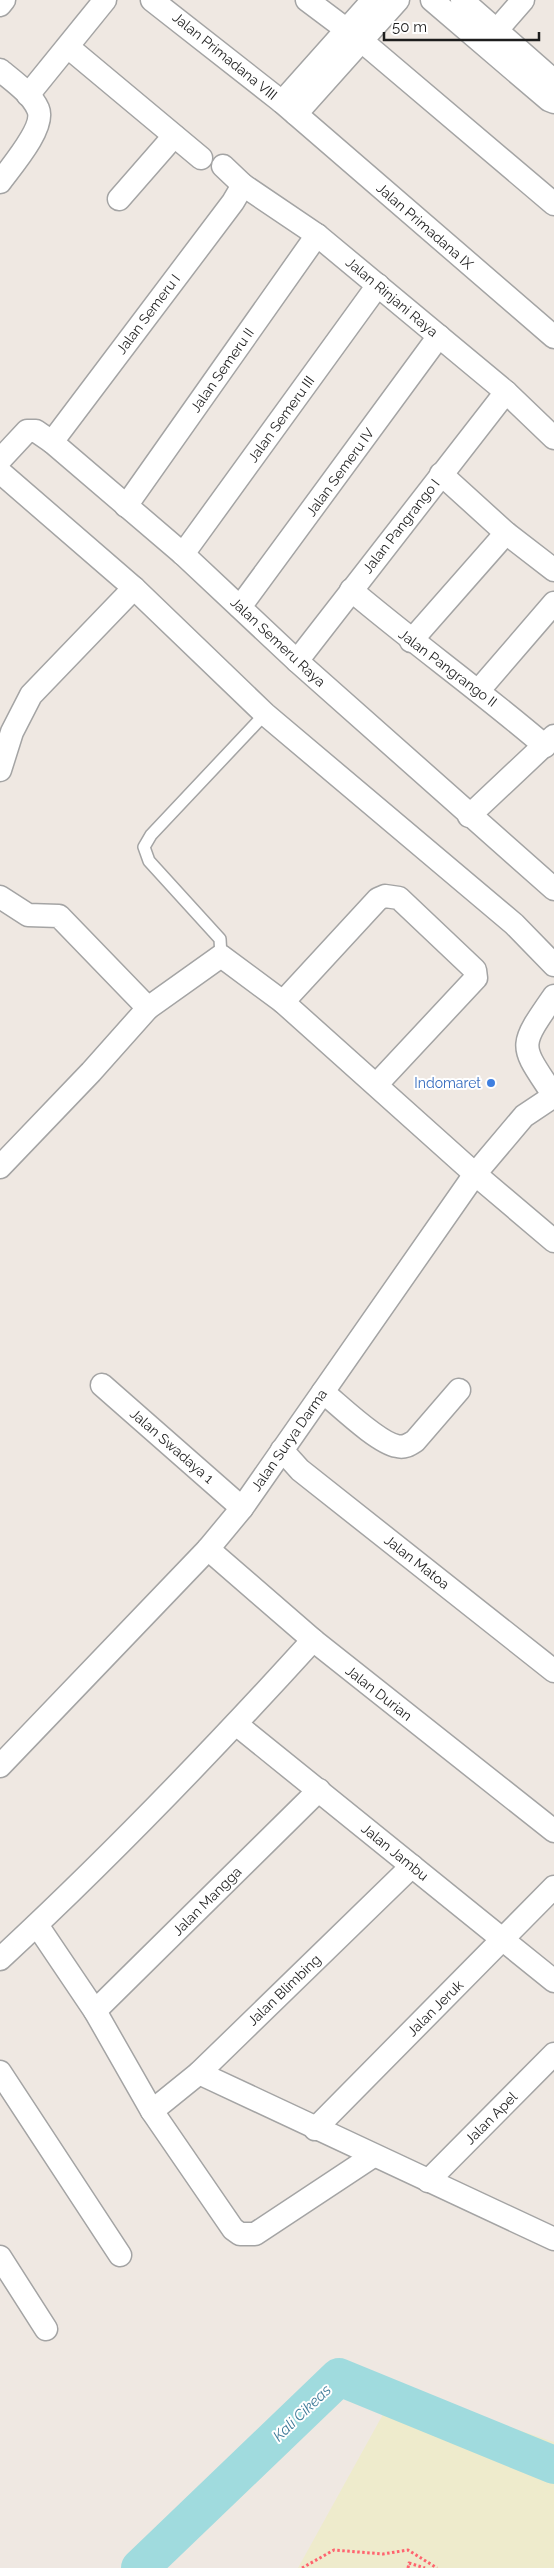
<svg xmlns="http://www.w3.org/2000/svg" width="554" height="2568" viewBox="0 0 554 2568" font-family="Raleway,sans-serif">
<rect width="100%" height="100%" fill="#efe8e2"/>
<!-- farmland -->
<path fill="#eeebcc" d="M 397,2389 L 554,2442 L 554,2568 L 298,2568 Z"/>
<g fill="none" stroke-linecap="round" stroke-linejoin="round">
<!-- river -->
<path stroke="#a0dbde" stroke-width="38" d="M 140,2568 L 339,2377 L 554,2465"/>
<!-- lane casing -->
<g stroke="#a4a4a4" stroke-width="14">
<path id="lane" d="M 221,956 L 220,939 L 149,861 L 144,847 L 151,835 L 265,714"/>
</g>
<!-- street casing -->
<g stroke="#a4a4a4" stroke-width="25">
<g id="street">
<path d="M 152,0 L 282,102 L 554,337"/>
<path d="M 307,0 L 347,30"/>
<path d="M 432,0 L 549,100 L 554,102"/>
<path d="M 462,0 L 554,81"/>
<path d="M 0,5 L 4,0"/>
<path d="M 496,31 L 523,0"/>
<path d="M 363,42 L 554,204"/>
<path d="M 68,47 L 201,158"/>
<path d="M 0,70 C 13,81 31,93 38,109 C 46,127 11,167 0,182"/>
<path d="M 28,95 L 105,0"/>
<path d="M 282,102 L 373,0"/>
<path d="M 296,114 L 398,0"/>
<path d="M 223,166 L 243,185 L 317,235 L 506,392 L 554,438"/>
<path d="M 119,199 L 174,136"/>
<path d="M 52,442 L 233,202 L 243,185"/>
<path d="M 0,460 L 27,431 L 36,431 L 52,442 L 183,554 L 297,661 L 554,889"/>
<path d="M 0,472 L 134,588 L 265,714 L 514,924 L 554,965"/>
<path d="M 441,474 L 506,533 L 554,570"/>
<path d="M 126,506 L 317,235"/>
<path d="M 183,554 L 378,285"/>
<path d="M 351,590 C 415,644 482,692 545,746"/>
<path d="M 240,607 L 439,336"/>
<path d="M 411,641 L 506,533"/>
<path d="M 297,661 L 506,392"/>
<path d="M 479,690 L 554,603"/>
<path d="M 0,770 L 12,732 L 31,695 L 134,588"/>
<path d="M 469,816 L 554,736"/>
<path d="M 0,897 L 28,915 L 59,916 L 148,1008 L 221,956 L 283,1002 L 475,1174 L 554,1241"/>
<path d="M 554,996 C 517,1049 520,1044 554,1096"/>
<path d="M 283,1002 L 378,899 L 385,896 L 399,898 L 475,970 L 476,978 L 377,1084"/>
<path d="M 0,1167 L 91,1072 L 148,1008"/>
<path d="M 102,1385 L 242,1508"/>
<path d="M 323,1392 C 339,1405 378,1443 397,1446 C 404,1448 409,1445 415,1441 L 459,1390"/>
<path d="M 282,1450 L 300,1470 L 554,1671"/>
<path d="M 208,1549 L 313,1640 L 554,1831"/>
<path d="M 236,1724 L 554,1981"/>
<path d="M 0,1766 L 208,1549 L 242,1508 L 475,1174 L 524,1116 L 554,1096"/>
<path d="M 37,1925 L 95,2011 L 152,2111 L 233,2229 L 240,2234 L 255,2234 L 373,2156"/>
<path d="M 0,1959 C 109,1858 213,1750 313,1640"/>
<path d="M 95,2011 L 319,1790"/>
<path d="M 0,2072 L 120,2255"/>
<path d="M 199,2073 L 554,2239"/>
<path d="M 152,2111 L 199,2073 L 412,1866"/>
<path d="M 315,2129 L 554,1887"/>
<path d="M 428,2181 L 554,2054"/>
<path d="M 0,2257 L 46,2329"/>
</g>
</g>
<!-- path -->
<g stroke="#ff636e" stroke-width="3" stroke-dasharray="2.5 2.5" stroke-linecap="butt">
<path d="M 302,2568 L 334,2550 L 383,2554 L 408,2550 L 437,2568"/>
<path d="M 408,2568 L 409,2563 L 425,2568"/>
</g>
<!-- lane -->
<use href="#lane" stroke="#fff" stroke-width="11"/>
<!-- street -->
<use href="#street" stroke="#fff" stroke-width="22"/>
</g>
<!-- markers -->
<circle fill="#3f7fe0" stroke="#fff" stroke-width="2" cx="491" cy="1083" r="5"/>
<g text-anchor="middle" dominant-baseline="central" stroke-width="4" stroke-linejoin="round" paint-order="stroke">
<!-- street labels -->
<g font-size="14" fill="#1d1d1d" stroke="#fff">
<text transform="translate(225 56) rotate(39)">Jalan Primadana VIII</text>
<text transform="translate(425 226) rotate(41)">Jalan Primadana IX</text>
<text transform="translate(392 297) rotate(40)">Jalan Rinjani Raya</text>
<text transform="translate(148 314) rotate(-53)">Jalan Semeru I</text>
<text transform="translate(222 370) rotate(-55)">Jalan Semeru II</text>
<text transform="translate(281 419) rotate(-54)">Jalan Semeru III</text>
<text transform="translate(340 472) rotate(-54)">Jalan Semeru IV</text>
<text transform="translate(401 526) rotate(-52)">Jalan Pangrango I</text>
<text transform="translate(278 642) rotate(43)">Jalan Semeru Raya</text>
<text transform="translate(448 668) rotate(37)">Jalan Pangrango II</text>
<text transform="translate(289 1440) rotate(-55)">Jalan Surya Darma</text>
<text transform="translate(172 1446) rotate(41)">Jalan Swadaya 1</text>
<text transform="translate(417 1562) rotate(38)">Jalan Matoa</text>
<text transform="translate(379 1693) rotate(38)">Jalan Durian</text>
<text transform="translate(395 1852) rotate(39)">Jalan Jambu</text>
<text transform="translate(207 1901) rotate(-45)">Jalan Mangga</text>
<text transform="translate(284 1990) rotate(-44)">Jalan Blimbing</text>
<text transform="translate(435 2008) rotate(-45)">Jalan Jeruk</text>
<text transform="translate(491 2118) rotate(-45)">Jalan Apel</text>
</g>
<!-- shop labels -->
<g font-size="14" fill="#366cbe" stroke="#fff" text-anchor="end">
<text x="481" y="1083">Indomaret</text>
</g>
<!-- water labels -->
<g font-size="15" font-style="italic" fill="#3e7a98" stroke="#fff">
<text transform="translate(302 2413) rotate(-44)">Kali Cikeas</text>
</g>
</g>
<!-- scale -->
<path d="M384 32v8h155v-8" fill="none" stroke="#1d1d1d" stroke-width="2.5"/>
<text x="392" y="32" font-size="15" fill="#1d1d1d" stroke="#ffffff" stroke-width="4" paint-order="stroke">50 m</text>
</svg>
